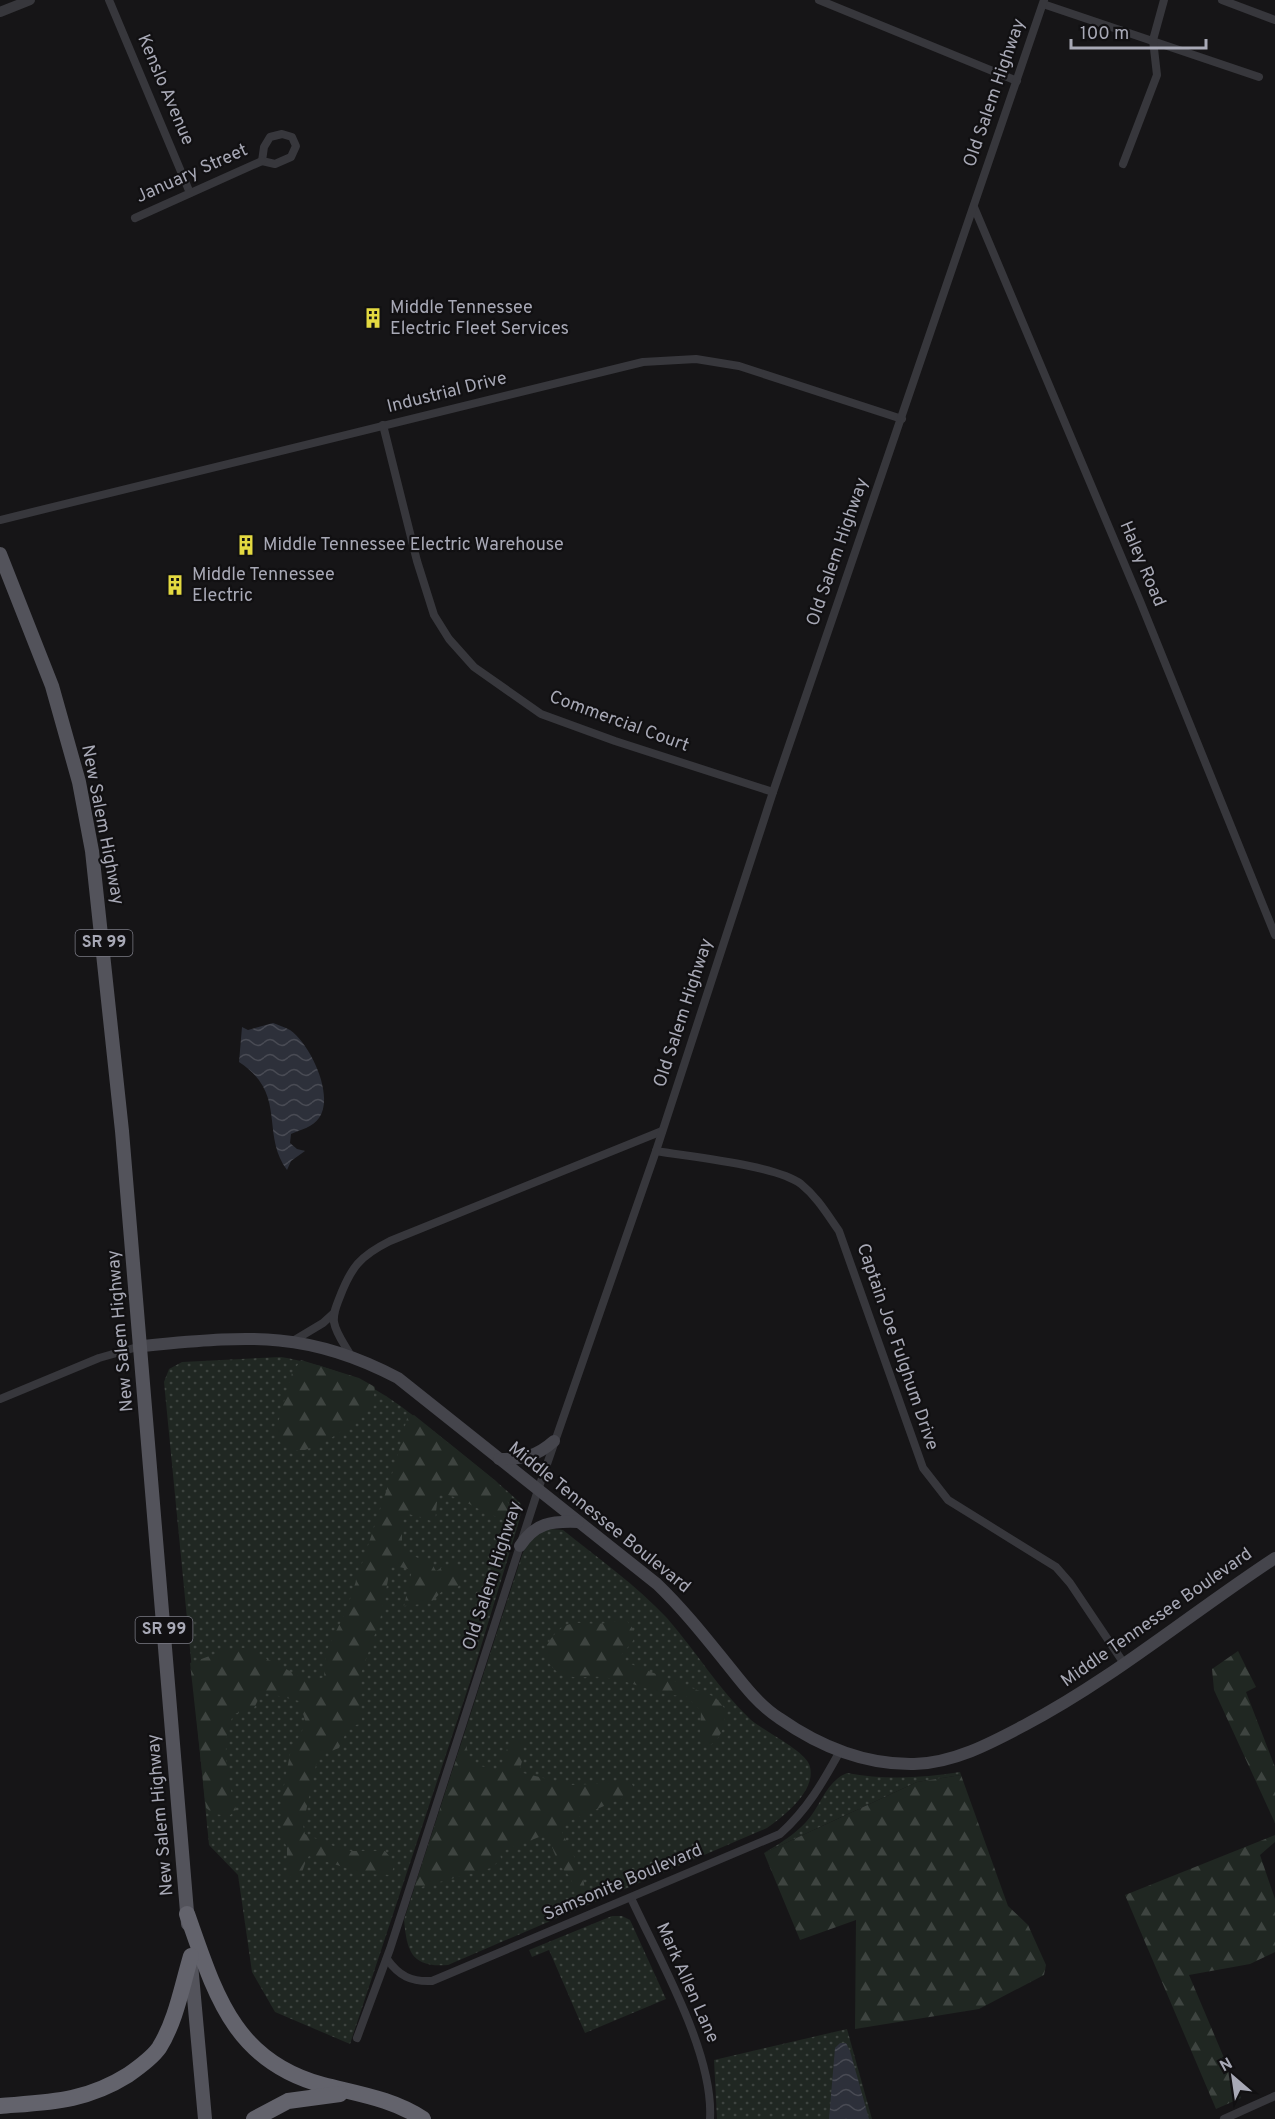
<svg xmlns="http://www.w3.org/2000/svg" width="1275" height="2119" viewBox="0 0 1275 2119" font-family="Overpass,sans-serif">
<defs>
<pattern id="grass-dots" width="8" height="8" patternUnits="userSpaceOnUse" patternTransform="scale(1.5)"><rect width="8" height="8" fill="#202722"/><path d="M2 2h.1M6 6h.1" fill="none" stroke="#3e4440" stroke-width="1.8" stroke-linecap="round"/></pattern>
<pattern id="forest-firs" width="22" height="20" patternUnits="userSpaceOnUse" patternTransform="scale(1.5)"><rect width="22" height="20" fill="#202722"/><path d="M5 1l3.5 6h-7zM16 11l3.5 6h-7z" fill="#3e4440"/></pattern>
<pattern id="water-waves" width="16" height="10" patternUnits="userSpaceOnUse" patternTransform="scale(1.5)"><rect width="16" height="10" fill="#2d303a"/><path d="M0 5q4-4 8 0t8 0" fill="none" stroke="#494b54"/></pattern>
</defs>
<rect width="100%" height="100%" fill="#161517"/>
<!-- grass -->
<g fill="url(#grass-dots)">
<path d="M 281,1357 C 360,1371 389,1396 450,1444 C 474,1464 499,1482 521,1504 L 520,1518 L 472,1676 L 350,2044 L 275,2012 L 252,1972 L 238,1875 L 209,1845 L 164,1382 L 169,1369 L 182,1362 Z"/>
<path d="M 551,1529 L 563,1530 C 598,1558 636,1585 667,1618 C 696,1651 719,1690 751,1720 C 764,1731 803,1750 809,1764 C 819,1789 784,1816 767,1828 L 448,1965 C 411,1968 407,1951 404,1920 L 522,1555 C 529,1540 534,1532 551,1529 Z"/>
<path d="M 960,1772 L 961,1775 L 917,1782 L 764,1853 C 779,1844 794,1835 806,1822 C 821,1806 826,1781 847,1773 C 885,1780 922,1778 960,1772 Z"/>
<path d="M 612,1916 L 622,1916 L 630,1920 L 666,1999 L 585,2033 L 549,1950 L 532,1957 L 529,1950 Z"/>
<path d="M 847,2029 L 872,2119 L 717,2119 L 714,2060 Z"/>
</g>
<!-- forest -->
<g fill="url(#forest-firs)">
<path d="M 301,1360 L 359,1378 L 375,1387 L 373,1401 L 342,1431 L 323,1443 L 305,1450 L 291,1450 L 281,1444 L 276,1430 L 292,1373 Z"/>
<path d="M 414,1415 L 497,1482 L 512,1510 L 504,1519 C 480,1513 460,1495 438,1493 L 435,1522 L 402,1512 L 402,1551 L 432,1564 L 436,1571 L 445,1566 L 457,1565 L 468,1575 L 457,1588 L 443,1590 L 431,1603 L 404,1606 L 412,1570 L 391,1565 L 380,1620 L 359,1679 L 362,1724 L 349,1726 L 339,1748 L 318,1756 L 303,1825 L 305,1834 L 345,1851 L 385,1851 L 395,1863 L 391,1875 L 365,1874 L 309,1856 C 303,1864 304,1873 297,1880 L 287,1875 L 287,1847 L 281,1837 L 282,1796 L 290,1754 L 306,1723 L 299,1701 L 262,1692 L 254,1708 L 234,1714 C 219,1743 228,1779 236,1810 L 229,1816 L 214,1814 L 206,1808 L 190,1663 C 205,1658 230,1647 244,1648 C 250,1649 300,1677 311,1682 L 324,1677 L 326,1652 L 346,1611 L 396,1462 L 407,1418 Z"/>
<path d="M 620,1620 L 627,1621 L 634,1630 L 633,1641 L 618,1659 L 715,1697 L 726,1710 C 724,1726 723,1737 709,1746 L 700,1734 L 701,1711 L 686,1696 C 655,1696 631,1679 600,1677 C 587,1676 571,1680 559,1673 C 550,1667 547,1660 543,1651 C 569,1606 581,1632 620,1620 Z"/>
<path d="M 1238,1651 L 1256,1687 L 1246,1692 L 1275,1767 L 1275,1823 L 1214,1690 L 1212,1669 Z"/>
<path d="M 511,1738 L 522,1740 L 524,1754 L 519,1772 L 572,1785 L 631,1782 L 636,1792 L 565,1823 L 561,1829 C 567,1847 591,1879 583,1897 L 576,1898 L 571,1878 L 559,1865 L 547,1834 L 500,1852 L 501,1859 L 491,1868 L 414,1889 L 462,1742 L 466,1744 L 470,1763 L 499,1771 Z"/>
<path d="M 961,1775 L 1008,1906 L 1028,1925 L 1046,1965 L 1044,1975 L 979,2009 L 855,2029 L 856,1920 L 800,1940 L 764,1853 L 917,1782 Z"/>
<path d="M 1275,1835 L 1275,1842 L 1260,1855 L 1275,1899 L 1275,1952 L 1250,1964 L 1189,1975 L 1241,2098 L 1216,2109 L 1125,1895 Z"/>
</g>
<!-- water -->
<g fill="url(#water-waves)">
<path d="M 273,1023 C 278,1025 285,1027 290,1030 C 310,1044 335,1095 319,1118 C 313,1127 300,1130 291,1134 L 290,1143 L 297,1149 L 305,1151 L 291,1161 L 287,1170 C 260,1133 288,1094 239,1062 L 242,1027 L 248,1030 Z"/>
<path d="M 840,2043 L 846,2043 L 850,2051 L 869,2119 L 829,2119 L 835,2048 Z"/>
</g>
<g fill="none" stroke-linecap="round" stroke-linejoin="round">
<!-- minor -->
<g stroke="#37373c" stroke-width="8">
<path d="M 109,0 L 190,193"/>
<path d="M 819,0 L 1017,81"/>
<path d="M 1222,0 L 1275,20"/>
<path d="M 1043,4 L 1259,77"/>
<path d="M 282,134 L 292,137 L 296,146 L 291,157 L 275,164 L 262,161 L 264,147 L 270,137 Z"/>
<path d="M 1123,164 L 1157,75 L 1153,40 L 1164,0"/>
<path d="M 974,207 L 1140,601 L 1275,935"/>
<path d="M 135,218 L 262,161"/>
<path d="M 383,425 L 417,561 L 434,615 L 449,639 L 474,667 L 541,714 L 615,741 L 773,792"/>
<path d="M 0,520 L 643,362 L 696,359 L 739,366 L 902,419"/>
<path d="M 656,1151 C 691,1157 775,1165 801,1184 C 817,1197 827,1214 839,1231 L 923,1468 L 948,1500 L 1056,1567 L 1070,1583 L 1125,1665"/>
<path d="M 293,1341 L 323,1323 L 334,1313"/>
<path d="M 351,1356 C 345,1345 336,1334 334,1322 C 333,1313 336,1307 339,1299 C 351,1267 360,1256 390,1241 L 662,1131"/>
<path d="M 0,1399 L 99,1358 L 141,1346"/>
<path d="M 631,1898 C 659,1959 714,2053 710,2119"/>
<path d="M 387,1959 C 399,1976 411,1982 432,1981 L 780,1834 C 807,1810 823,1782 840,1751"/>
<path d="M 357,2038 L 390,1949 L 538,1490 L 656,1151 L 773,792 L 1044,0"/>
<path d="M 1224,2119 L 1275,2096"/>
</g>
<!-- tertiary -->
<path stroke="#37373c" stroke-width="10" d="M 0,12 L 30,0"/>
<!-- secondary -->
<g stroke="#45454c" stroke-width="12">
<path d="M 141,1346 C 243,1337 304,1328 398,1378 L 657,1584 C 681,1607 702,1633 723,1659 C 740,1680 756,1703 779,1718 C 819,1746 865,1765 914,1764 C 954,1763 991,1743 1025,1725 C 1114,1678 1191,1613 1275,1558"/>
<path d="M 499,1459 C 523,1459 536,1457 554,1441"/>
<path d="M 520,1546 C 535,1523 551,1521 578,1522"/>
</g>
<!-- primary -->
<g stroke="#53535b" stroke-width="14">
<path d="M 0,554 L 52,686 L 79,782 L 92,851 L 122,1131 L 188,1924"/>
<path d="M 191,1964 L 205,2119"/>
</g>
<!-- motorway -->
<g stroke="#63636c" stroke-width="16">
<path d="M 187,1914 C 215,1993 233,2061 323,2085 C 358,2094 393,2099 423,2119"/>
<path d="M 0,2106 C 49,2102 85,2102 128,2075 C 138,2068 152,2058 159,2048 C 176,2021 182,1986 191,1956"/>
<path d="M 254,2119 L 288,2101 L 340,2094"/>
</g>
</g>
<!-- icons -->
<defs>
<g id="building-bare" transform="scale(1.62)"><path d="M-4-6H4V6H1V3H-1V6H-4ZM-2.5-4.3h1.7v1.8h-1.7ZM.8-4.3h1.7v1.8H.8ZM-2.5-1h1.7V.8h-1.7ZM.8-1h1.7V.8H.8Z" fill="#e3d941" stroke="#111012" stroke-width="2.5" paint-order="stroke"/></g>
</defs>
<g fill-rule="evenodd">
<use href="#building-bare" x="373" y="318"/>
<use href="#building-bare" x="246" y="545"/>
<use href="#building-bare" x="175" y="585"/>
</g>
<g text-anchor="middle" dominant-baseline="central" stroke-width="4.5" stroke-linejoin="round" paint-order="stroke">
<!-- shield labels -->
<g fill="#111012" stroke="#7b7b85" stroke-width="1.5">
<rect x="75.5" y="930" width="57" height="26" rx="4.5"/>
<rect x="135.5" y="1617" width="57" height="26" rx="4.5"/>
</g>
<g font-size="16" font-weight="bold" fill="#a8a9b6">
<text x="104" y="943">SR 99</text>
<text x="164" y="1630">SR 99</text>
</g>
<!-- street labels -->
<g font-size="18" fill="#a8a9b6" stroke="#111012">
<text transform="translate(165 90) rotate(67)">Kenslo Avenue</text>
<text transform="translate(995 93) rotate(-71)">Old Salem Highway</text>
<text transform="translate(192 174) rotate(-24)">January Street</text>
<text transform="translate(447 393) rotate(-14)">Industrial Drive</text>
<text transform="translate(838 552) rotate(-71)">Old Salem Highway</text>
<text transform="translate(1142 564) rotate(67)">Haley Road</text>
<text transform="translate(619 722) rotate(20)">Commercial Court</text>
<text transform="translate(102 825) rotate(79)">New Salem Highway</text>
<text transform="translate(684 1013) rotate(-72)">Old Salem Highway</text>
<text transform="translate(121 1331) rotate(-95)">New Salem Highway</text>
<text transform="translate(897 1347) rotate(71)">Captain Joe Fulghum Drive</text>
<text transform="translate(599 1518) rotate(39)">Middle Tennessee Boulevard</text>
<text transform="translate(493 1576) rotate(-72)">Old Salem Highway</text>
<text transform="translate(1157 1618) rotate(-35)">Middle Tennessee Boulevard</text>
<text transform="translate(161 1815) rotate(-95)">New Salem Highway</text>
<text transform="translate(623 1883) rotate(-23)">Samsonite Boulevard</text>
<text transform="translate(687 1983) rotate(66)">Mark Allen Lane</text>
</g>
<!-- poi labels -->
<g font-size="18" fill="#a8a9b6" stroke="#111012" text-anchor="start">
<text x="390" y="308">Middle Tennessee<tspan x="390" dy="21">Electric Fleet Services</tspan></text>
<text x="263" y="545">Middle Tennessee Electric Warehouse</text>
<text x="192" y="575">Middle Tennessee<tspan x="192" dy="21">Electric</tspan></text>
</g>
</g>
<!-- north arrow -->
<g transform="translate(1233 2077) rotate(331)" stroke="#111012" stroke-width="4.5" paint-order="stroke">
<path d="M0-4.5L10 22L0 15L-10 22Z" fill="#a8a9b6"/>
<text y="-9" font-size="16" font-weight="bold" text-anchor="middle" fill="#a8a9b6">N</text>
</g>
<!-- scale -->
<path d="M1071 39v9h135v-9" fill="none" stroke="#a8a9b6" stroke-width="3"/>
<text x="1080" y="39" font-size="18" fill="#a8a9b6" stroke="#111012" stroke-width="4.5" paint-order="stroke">100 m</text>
</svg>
